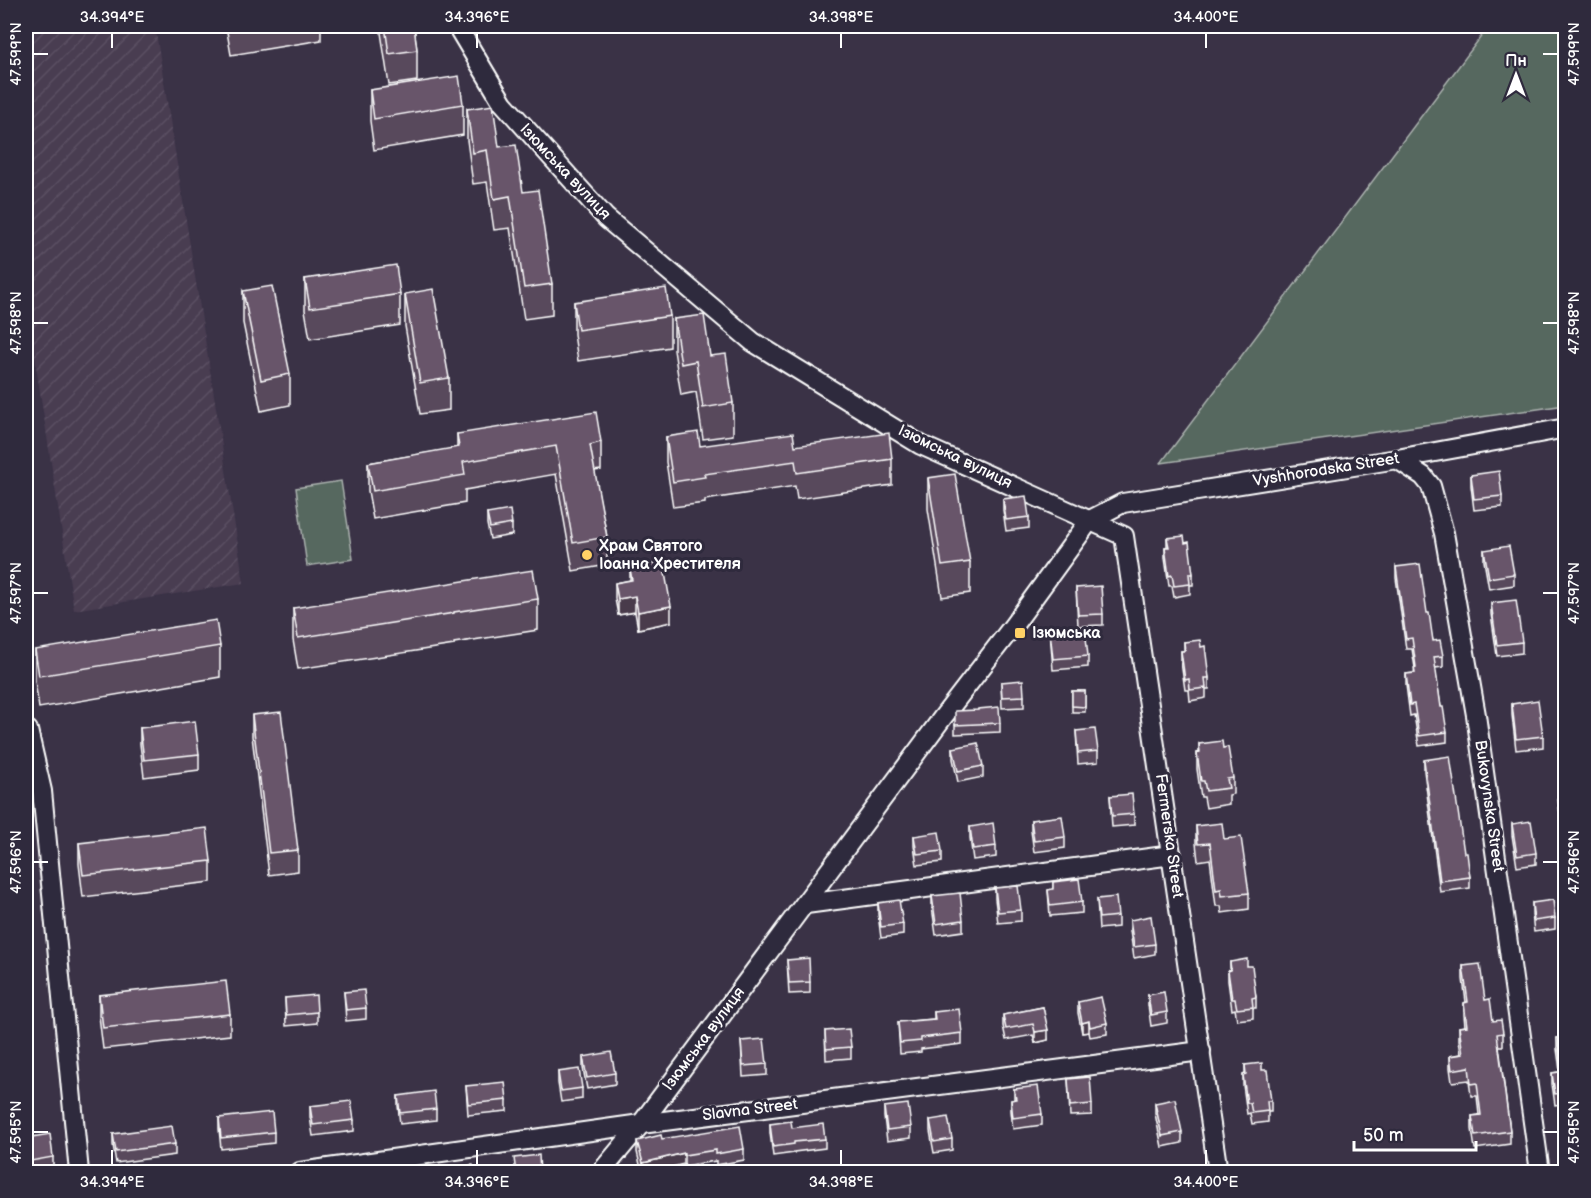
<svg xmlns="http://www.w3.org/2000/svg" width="1591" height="1198" viewBox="0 0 1591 1198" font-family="'Balsamiq Sans',sans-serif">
<defs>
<pattern id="industrial-furrows" width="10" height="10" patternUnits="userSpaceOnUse" patternTransform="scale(1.5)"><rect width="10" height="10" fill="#483c51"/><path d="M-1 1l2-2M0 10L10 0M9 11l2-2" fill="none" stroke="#5a5062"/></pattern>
</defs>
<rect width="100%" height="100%" fill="#3a3246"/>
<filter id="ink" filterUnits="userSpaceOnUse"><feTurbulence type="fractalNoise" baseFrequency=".0167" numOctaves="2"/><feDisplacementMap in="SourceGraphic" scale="12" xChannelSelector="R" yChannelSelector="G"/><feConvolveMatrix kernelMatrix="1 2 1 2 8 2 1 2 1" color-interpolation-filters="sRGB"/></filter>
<g filter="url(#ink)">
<!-- industrial -->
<path fill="url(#industrial-furrows)" d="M 26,26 L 155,26 L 244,583 L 74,610 L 26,302 Z"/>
<!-- green -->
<g fill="#57675f" stroke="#abb3af" stroke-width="1.5">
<path d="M 1489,26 L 1565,26 L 1565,405 L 1161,463 Z"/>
<path d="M 341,481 L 353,559 L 307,566 L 296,488 Z"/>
</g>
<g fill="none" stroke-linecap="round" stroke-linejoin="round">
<!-- minor casing -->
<g stroke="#fff" stroke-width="22">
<g id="minor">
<path d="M 457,26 L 503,103 L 606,218 L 753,342 L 921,445 L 1124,536 L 1218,1172"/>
<path d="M 1397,459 L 1423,476 L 1431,486 L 1444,533 L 1476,715 L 1540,1172"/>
<path d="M 28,730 L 42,791 L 79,1172"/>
<path d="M 806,904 L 1172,855"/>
<path d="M 300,1172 L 641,1124 L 1201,1051"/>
<path d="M 601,1172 L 641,1124 L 943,717 L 1013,626 L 1090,520 L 1123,503 L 1397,459 L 1566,428"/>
</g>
</g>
<!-- minor -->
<use href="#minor" stroke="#2f2a3d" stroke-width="18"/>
</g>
<!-- wall -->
<g fill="#59485c" stroke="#fff" stroke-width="1.5">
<path d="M 226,26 L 321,26 L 321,40 L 231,55 Z"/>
<path d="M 380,26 L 414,26 L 417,50 L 417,81 L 389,85 Z"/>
<path d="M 370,90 L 463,104 L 463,135 L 374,150 L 370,121 Z"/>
<path d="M 467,109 L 499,147 L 523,192 L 552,284 L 552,315 L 524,319 L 510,228 L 494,230 L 487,182 L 473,184 L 467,140 Z"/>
<path d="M 305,279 L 400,294 L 400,325 L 310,339 L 305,310 Z"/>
<path d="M 243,291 L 290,374 L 290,405 L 261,411 L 243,323 Z"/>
<path d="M 405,294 L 449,378 L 449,410 L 420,414 L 405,326 Z"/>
<path d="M 574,302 L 670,316 L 670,347 L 578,361 L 574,334 Z"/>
<path d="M 674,319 L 710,356 L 733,403 L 733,435 L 703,439 L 696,392 L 681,395 L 674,350 Z"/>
<path d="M 457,434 L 601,442 L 601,470 L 594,471 L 607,537 L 607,565 L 573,571 L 556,474 L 465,490 L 465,503 L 373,519 L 368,491 L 368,463 L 457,448 Z"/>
<path d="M 666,437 L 700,446 L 795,446 L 892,459 L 892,485 L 797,499 L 795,486 L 705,500 L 705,503 L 673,507 L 666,462 Z"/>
<path d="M 1471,475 L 1502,496 L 1502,507 L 1474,510 L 1471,486 Z"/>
<path d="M 928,478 L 970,562 L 970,593 L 942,597 L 928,509 Z"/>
<path d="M 1003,499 L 1029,517 L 1029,528 L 1006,531 L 1003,510 Z"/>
<path d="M 487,514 L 512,524 L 512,535 L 490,539 L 487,524 Z"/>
<path d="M 1167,538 L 1185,543 L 1193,574 L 1193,585 L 1190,585 L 1190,594 L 1174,597 L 1172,586 L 1169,586 L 1165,558 L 1165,547 L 1167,547 Z"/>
<path d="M 1484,550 L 1514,574 L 1514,585 L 1489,589 L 1484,561 Z"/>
<path d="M 1396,567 L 1427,613 L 1433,641 L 1443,656 L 1443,667 L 1435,668 L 1441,707 L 1447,732 L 1447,742 L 1419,746 L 1414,715 L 1410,716 L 1406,685 L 1406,674 L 1414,673 L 1415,668 L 1412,649 L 1406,649 L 1396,578 Z"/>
<path d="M 630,569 L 671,622 L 638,629 L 635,612 L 618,615 L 615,599 L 615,583 L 630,580 Z"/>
<path d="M 1076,588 L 1103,614 L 1103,625 L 1078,626 Z"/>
<path d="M 538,599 L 538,630 L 454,643 L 454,645 L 298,669 L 293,640 L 293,608 Z"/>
<path d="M 1491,603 L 1522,642 L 1522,653 L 1497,656 L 1491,614 Z"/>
<path d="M 1050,631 L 1088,656 L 1088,667 L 1053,670 Z"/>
<path d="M 1184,642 L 1201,647 L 1209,678 L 1209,689 L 1206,689 L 1206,698 L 1190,701 L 1189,690 L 1185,690 L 1181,662 L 1181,651 L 1184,651 Z"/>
<path d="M 220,646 L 220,677 L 39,708 L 35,681 L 35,650 Z"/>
<path d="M 1001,682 L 1024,696 L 1024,707 L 1002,708 Z"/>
<rect x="1072" y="691" width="13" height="21"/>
<path d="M 1512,704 L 1543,736 L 1543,747 L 1516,750 L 1512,715 Z"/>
<path d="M 978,710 L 1000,723 L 1000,732 L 955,734 L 955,725 Z"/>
<path d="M 252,715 L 298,850 L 298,871 L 269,875 L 252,736 Z"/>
<path d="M 140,728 L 199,754 L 199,770 L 144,777 L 140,744 Z"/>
<path d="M 1076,731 L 1098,751 L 1098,762 L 1078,764 Z"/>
<path d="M 1199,744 L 1233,778 L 1233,794 L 1229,795 L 1229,804 L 1206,808 L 1204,797 L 1201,797 L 1197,769 L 1197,753 L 1199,753 Z"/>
<path d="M 953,748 L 983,766 L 983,777 L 958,782 L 953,759 Z"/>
<path d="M 1424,760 L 1464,853 L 1470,877 L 1470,888 L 1440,892 L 1424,771 Z"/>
<path d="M 1566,788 L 1566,828 L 1562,828 L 1558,800 L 1558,789 Z"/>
<path d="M 1110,796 L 1134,814 L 1134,825 L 1112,827 Z"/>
<path d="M 1031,820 L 1065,837 L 1065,848 L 1034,852 L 1031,831 Z"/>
<path d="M 1512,824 L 1536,853 L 1536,864 L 1517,867 L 1512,835 Z"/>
<path d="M 1196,826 L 1224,839 L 1249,893 L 1249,909 L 1222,913 L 1221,906 L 1216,906 L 1210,859 L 1198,861 L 1196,843 Z"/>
<path d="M 970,827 L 996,846 L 996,857 L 973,860 L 970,838 Z"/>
<path d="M 914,836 L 942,851 L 942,862 L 917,865 L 914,846 Z"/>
<path d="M 79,843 L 211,861 L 211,882 L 83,897 L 79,864 Z"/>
<path d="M 1053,882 L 1082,902 L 1082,913 L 1050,916 L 1048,890 L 1053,889 Z"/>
<path d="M 995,888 L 1021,910 L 1021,921 L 998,923 L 995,899 Z"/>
<path d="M 932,896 L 963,920 L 963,931 L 936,935 L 932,907 Z"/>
<path d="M 1097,899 L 1118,916 L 1118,927 L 1099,929 Z"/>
<path d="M 878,903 L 903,924 L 903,935 L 881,938 L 878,914 Z"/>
<path d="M 1532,903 L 1555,918 L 1555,929 L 1534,932 L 1532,914 Z"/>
<path d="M 1130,920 L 1155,944 L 1155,954 L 1134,958 L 1130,931 Z"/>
<path d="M 787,960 L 810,982 L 810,993 L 789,994 Z"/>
<path d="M 1230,962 L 1247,966 L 1256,997 L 1256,1008 L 1253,1008 L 1253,1018 L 1237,1020 L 1235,1009 L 1232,1010 L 1228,981 L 1228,971 L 1230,970 Z"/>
<path d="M 1463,966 L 1485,1000 L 1493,1021 L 1503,1033 L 1503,1046 L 1499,1046 L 1510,1131 L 1510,1144 L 1475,1149 L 1472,1129 L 1472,1116 L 1479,1115 L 1477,1096 L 1471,1096 L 1469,1080 L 1452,1082 L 1450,1068 L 1450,1056 L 1461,1054 L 1459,1040 L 1459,1027 L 1465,1026 L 1464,1015 L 1464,1003 L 1466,1002 L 1463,979 Z"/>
<path d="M 344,992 L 366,1008 L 366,1019 L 346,1021 Z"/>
<path d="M 99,995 L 230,1014 L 230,1035 L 103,1049 L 99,1016 Z"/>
<path d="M 1148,995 L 1167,1012 L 1167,1023 L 1151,1026 L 1148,1005 Z"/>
<path d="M 285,998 L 317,1012 L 317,1023 L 286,1026 Z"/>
<path d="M 1078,1002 L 1107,1023 L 1107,1034 L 1090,1037 L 1089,1032 L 1082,1033 L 1078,1013 Z"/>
<path d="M 1043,1007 L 1048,1040 L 1035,1043 L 1033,1035 L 1006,1040 L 1003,1026 L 1003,1015 Z"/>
<path d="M 934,1012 L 962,1033 L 962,1044 L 921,1049 L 921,1052 L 900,1054 L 898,1022 L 934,1019 Z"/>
<path d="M 825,1031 L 851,1047 L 851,1058 L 826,1060 Z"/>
<path d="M 1566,1037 L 1566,1070 L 1560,1071 L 1557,1049 L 1557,1038 Z"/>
<path d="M 741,1041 L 767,1064 L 767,1075 L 743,1077 Z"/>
<path d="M 583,1057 L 615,1073 L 615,1084 L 587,1089 L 583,1068 Z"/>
<path d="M 1245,1065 L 1262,1070 L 1271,1101 L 1271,1112 L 1268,1112 L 1268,1122 L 1252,1124 L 1250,1113 L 1247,1114 L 1243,1085 L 1243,1075 L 1245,1074 Z"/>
<path d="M 1566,1071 L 1566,1137 L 1561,1104 L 1555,1105 L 1552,1084 L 1552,1073 Z"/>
<path d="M 558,1072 L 582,1088 L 582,1099 L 561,1102 L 558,1083 Z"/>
<path d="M 1068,1079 L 1092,1104 L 1092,1115 L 1070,1116 Z"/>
<path d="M 466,1086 L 507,1100 L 507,1111 L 468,1115 Z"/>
<path d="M 1014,1089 L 1042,1114 L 1042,1125 L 1013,1129 L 1011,1111 L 1011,1100 L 1014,1100 Z"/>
<path d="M 398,1096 L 436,1109 L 436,1120 L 400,1124 L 398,1106 Z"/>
<path d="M 1155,1103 L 1182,1132 L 1182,1143 L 1162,1147 L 1155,1114 Z"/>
<path d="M 310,1106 L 354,1120 L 354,1131 L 313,1136 L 310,1117 Z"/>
<path d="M 884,1107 L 911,1127 L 911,1138 L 887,1141 L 884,1117 Z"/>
<path d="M 219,1118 L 274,1132 L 274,1143 L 221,1149 L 219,1129 Z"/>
<path d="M 930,1120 L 952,1139 L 952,1150 L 934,1153 L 930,1131 Z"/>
<path d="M 770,1124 L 792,1128 L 825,1139 L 825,1148 L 794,1152 L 794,1153 L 773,1156 L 770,1133 Z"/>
<path d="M 113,1134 L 175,1144 L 175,1155 L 116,1163 L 113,1145 Z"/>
<path d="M 26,1138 L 53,1157 L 53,1172 L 26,1173 Z"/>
<path d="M 662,1139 L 744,1149 L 744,1160 L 716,1165 L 716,1161 L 684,1166 L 684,1164 L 648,1173 L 642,1173 L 637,1152 L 637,1141 Z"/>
</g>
<!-- shaded-wall -->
<g fill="#483b4b" stroke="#fff" stroke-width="1.5">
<path d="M 635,596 L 635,612 L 618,615 L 618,599 Z"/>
<path d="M 671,606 L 671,622 L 638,629 L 638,612 Z"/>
<path d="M 1089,1021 L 1089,1032 L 1082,1033 L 1082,1023 Z"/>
<path d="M 1048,1030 L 1048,1040 L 1035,1043 L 1035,1032 Z"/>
<path d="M 684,1153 L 684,1164 L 648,1173 L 643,1173 L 643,1163 Z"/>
</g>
<!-- building -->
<g fill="#67546b" stroke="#fff" stroke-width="1.5">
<path d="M 385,26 L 414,26 L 417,50 L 389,54 Z"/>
<path d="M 459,76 L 463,104 L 374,119 L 370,90 Z"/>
<path d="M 493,105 L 499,147 L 516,145 L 523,192 L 538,190 L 552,284 L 524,288 L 510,196 L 494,199 L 487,150 L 473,153 L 467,109 Z"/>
<path d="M 396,265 L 400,294 L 310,308 L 305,279 Z"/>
<path d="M 272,286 L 290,374 L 261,380 L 243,291 Z"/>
<path d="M 666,288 L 670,316 L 578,330 L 574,302 Z"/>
<path d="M 433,289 L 449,378 L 420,383 L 405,294 Z"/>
<path d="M 704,315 L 710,356 L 726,354 L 733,403 L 703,408 L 696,361 L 681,364 L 674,319 Z"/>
<path d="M 596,412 L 601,442 L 590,445 L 607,537 L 573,543 L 556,446 L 463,462 L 465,475 L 373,491 L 368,463 L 459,447 L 457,434 Z"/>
<path d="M 698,432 L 700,446 L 793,433 L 795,446 L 889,433 L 892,459 L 797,473 L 795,461 L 704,474 L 705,477 L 673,482 L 666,437 Z"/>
<path d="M 1499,471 L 1502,496 L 1474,499 L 1471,475 Z"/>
<path d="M 955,474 L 970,562 L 942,566 L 928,478 Z"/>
<path d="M 1026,496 L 1029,517 L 1006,520 L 1003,499 Z"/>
<path d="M 510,510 L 512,524 L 490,528 L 487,514 Z"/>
<path d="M 1184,536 L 1185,543 L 1189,542 L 1193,574 L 1189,574 L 1190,584 L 1174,586 L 1172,575 L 1169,576 L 1165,547 L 1169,547 L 1167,538 Z"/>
<path d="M 1509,546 L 1514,574 L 1489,578 L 1484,550 Z"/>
<path d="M 663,562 L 671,606 L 638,612 L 635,596 L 618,599 L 615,583 L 632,580 L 630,569 Z"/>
<path d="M 1420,564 L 1427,613 L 1429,613 L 1433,641 L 1440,640 L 1443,656 L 1434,657 L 1441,707 L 1443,707 L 1447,732 L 1419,736 L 1414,704 L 1410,705 L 1406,674 L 1415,673 L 1414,668 L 1416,667 L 1412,638 L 1406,639 L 1396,567 Z"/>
<path d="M 533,570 L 538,599 L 454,612 L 454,613 L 298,638 L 293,608 Z"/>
<path d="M 1101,586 L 1103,614 L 1078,615 L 1076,588 Z"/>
<path d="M 1516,600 L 1522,642 L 1497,645 L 1491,603 Z"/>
<path d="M 216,620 L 220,646 L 39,676 L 35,650 Z"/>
<path d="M 1085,628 L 1088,656 L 1053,659 L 1050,631 Z"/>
<path d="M 1200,640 L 1201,647 L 1205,646 L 1209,678 L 1205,678 L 1206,688 L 1190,690 L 1189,679 L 1185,680 L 1181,651 L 1185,651 L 1184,642 Z"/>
<path d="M 1023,680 L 1024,696 L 1002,697 L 1001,682 Z"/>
<path d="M 1072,691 L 1085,691 L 1085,707 L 1072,706 Z"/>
<path d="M 1538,700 L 1543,736 L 1516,739 L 1512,704 Z"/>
<path d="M 999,707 L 1000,723 L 955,725 L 955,711 L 978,710 L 978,709 Z"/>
<path d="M 281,712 L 298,850 L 269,853 L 252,715 Z"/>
<path d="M 195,721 L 199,754 L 144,760 L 140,728 Z"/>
<path d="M 1095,729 L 1098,751 L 1078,753 L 1076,731 Z"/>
<path d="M 1222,741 L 1223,748 L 1228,747 L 1233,778 L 1227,779 L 1229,788 L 1206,791 L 1204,781 L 1201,781 L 1197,753 L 1200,752 L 1199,744 Z"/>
<path d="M 978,743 L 983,766 L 958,771 L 953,748 Z"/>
<path d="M 1450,756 L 1464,853 L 1467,853 L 1470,877 L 1440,881 L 1424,760 Z"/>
<path d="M 1566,788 L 1566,817 L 1562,817 L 1558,789 Z"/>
<path d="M 1132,794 L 1134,814 L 1112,816 L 1110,796 Z"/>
<path d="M 1062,816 L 1065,837 L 1034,841 L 1031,820 Z"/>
<path d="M 1531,821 L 1536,853 L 1517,856 L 1512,824 Z"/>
<path d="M 993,823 L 996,846 L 973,849 L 970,827 Z"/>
<path d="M 1222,823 L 1224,839 L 1241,837 L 1249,893 L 1222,896 L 1221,889 L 1216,890 L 1210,843 L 1198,844 L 1196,826 Z"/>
<path d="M 207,828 L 211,861 L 83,875 L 79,843 Z"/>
<path d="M 939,832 L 942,851 L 917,854 L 914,836 Z"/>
<path d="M 1079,879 L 1082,902 L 1050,906 L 1048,890 L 1053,889 L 1053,882 Z"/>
<path d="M 1018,886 L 1021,910 L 998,912 L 995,888 Z"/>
<path d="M 960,893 L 963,920 L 936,924 L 932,896 Z"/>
<path d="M 1116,897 L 1118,916 L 1099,918 L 1097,899 Z"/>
<path d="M 899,900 L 903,924 L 881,927 L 878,903 Z"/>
<path d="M 1553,900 L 1555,918 L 1534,921 L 1532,903 Z"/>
<path d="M 1151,916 L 1155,944 L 1134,947 L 1130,920 Z"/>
<path d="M 809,958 L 810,982 L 789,983 L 787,960 Z"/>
<path d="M 1247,959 L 1247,966 L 1252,966 L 1256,997 L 1252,998 L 1253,1007 L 1237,1009 L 1235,999 L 1232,999 L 1228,971 L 1231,970 L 1230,962 Z"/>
<path d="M 1480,964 L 1485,1000 L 1490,999 L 1493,1021 L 1501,1020 L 1503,1033 L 1497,1034 L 1510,1131 L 1475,1136 L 1472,1116 L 1481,1115 L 1477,1083 L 1471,1084 L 1469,1067 L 1452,1070 L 1450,1056 L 1463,1054 L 1459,1027 L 1467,1026 L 1464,1003 L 1468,1002 L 1463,966 Z"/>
<path d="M 226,981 L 230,1014 L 103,1028 L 99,995 Z"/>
<path d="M 364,990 L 366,1008 L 346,1010 L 344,992 Z"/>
<path d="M 1164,992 L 1167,1012 L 1151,1015 L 1148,995 Z"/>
<path d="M 316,995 L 317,1012 L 286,1015 L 285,998 Z"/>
<path d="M 1101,997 L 1107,1023 L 1090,1027 L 1089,1021 L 1082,1023 L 1078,1002 Z"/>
<path d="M 1043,1007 L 1048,1030 L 1035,1032 L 1033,1024 L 1006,1029 L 1003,1015 Z"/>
<path d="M 959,1009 L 962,1033 L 921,1038 L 921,1041 L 900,1043 L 898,1022 L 935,1019 L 934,1012 Z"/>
<path d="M 849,1029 L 851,1047 L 826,1049 L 825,1031 Z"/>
<path d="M 1566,1037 L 1566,1059 L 1560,1060 L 1557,1038 Z"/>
<path d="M 764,1039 L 767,1064 L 743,1066 L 741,1041 Z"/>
<path d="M 611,1052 L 615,1073 L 587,1078 L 583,1057 Z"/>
<path d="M 1262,1063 L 1262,1070 L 1267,1070 L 1271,1101 L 1267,1101 L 1268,1111 L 1252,1113 L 1250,1103 L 1247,1103 L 1243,1075 L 1246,1074 L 1245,1065 Z"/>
<path d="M 579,1069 L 582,1088 L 561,1091 L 558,1072 Z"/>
<path d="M 1566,1071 L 1566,1126 L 1561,1093 L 1555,1094 L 1552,1073 Z"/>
<path d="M 1090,1077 L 1092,1104 L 1070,1106 L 1068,1079 Z"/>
<path d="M 505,1082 L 507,1100 L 468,1104 L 466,1086 Z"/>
<path d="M 1038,1086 L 1042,1114 L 1013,1118 L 1011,1100 L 1016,1099 L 1014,1089 Z"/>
<path d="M 434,1091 L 436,1109 L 400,1113 L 398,1096 Z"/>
<path d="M 1175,1099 L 1182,1132 L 1162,1136 L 1155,1103 Z"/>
<path d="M 351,1101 L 354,1120 L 313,1125 L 310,1106 Z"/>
<path d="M 908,1104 L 911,1127 L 887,1130 L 884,1107 Z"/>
<path d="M 272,1112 L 274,1132 L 221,1138 L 219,1118 Z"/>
<path d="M 948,1117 L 952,1139 L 934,1142 L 930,1120 Z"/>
<path d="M 791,1121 L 792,1128 L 823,1124 L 825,1139 L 794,1142 L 794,1144 L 773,1147 L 770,1124 Z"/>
<path d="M 172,1126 L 175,1144 L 116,1152 L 113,1134 Z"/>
<path d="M 740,1126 L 744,1149 L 716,1154 L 716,1150 L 684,1155 L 684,1153 L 643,1163 L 637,1141 L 661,1135 L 662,1139 Z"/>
<path d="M 50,1134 L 53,1157 L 31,1161 L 30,1158 L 26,1158 L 26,1138 Z"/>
<path d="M 539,1155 L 540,1173 L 516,1173 L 514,1158 Z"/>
<path d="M 473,1165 L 474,1173 L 419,1173 L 419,1171 Z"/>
<path d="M 1279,1169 L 1279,1173 L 1262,1173 L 1262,1171 Z"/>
</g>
</g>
<!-- ticks -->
<path fill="none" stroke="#fff" stroke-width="2" d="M 112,33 L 112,48M 477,33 L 477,48M 841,33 L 841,48M 1206,33 L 1206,48M 33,54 L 48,54M 1543,54 L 1558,54M 33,323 L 48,323M 1543,323 L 1558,323M 33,593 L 48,593M 1543,593 L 1558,593M 33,862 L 48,862M 1543,862 L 1558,862M 33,1132 L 48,1132M 1543,1132 L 1558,1132M 112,1150 L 112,1165M 477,1150 L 477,1165M 841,1150 L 841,1165M 1206,1150 L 1206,1165"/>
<!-- markers -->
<g fill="#ffd166" stroke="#2f2a3d" stroke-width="2">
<circle cx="587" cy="555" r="6"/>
<rect x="1014" y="627" width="12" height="12" rx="3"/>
</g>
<g text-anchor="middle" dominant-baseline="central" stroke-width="6" stroke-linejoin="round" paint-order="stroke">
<!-- street labels -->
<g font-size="16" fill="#fff" stroke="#2f2a3d">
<text transform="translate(565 172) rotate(47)">Ізюмська вулиця</text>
<text transform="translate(955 457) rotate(26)">Ізюмська вулиця</text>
<text transform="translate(1326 470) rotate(-9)">Vyshhorodska Street</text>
<text transform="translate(1489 806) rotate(82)">Bukovynska Street</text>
<text transform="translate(1169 836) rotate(82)">Fermerska Street</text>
<text transform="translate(704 1039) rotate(-53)">Ізюмська вулиця</text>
<text transform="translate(750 1110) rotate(-7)">Slavna Street</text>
</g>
<!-- poi labels -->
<g font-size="16" font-weight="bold" fill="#fff" stroke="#2f2a3d" text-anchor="start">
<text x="599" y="546">Храм Святого<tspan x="599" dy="18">Іоанна Хрестителя</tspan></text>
<text x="1032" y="633">Ізюмська</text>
</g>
</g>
<!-- margin -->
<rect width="1591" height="1198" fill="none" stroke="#2f2a3d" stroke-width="66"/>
<!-- north arrow -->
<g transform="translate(1516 75)" stroke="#2f2a3d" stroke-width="4.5" paint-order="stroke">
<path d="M0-4.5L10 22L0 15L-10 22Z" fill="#ffffff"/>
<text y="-9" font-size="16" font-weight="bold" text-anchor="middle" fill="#ffffff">Пн</text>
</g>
<!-- scale -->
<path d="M1354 1141v9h122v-9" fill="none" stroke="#ffffff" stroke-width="3"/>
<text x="1363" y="1141" font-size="18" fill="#ffffff" stroke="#2f2a3d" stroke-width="4.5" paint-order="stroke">50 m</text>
<rect x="33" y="33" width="1525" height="1132" fill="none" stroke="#fff" stroke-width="2"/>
<g font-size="15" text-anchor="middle" fill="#fff">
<text x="112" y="22">34.394°E</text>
<text x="477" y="22">34.396°E</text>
<text x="841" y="22">34.398°E</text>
<text x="1206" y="22">34.400°E</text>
<text transform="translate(16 54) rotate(-90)" y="5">47.599°N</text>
<text transform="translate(1574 54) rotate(-90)" y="5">47.599°N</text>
<text transform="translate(16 323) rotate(-90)" y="5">47.598°N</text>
<text transform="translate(1574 323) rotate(-90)" y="5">47.598°N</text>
<text transform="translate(16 593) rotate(-90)" y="5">47.597°N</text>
<text transform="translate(1574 593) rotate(-90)" y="5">47.597°N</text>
<text transform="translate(16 862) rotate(-90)" y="5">47.596°N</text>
<text transform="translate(1574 862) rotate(-90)" y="5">47.596°N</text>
<text transform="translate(16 1132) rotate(-90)" y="5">47.595°N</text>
<text transform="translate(1574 1132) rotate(-90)" y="5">47.595°N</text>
<text x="112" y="1187">34.394°E</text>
<text x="477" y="1187">34.396°E</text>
<text x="841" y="1187">34.398°E</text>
<text x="1206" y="1187">34.400°E</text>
</g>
</svg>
